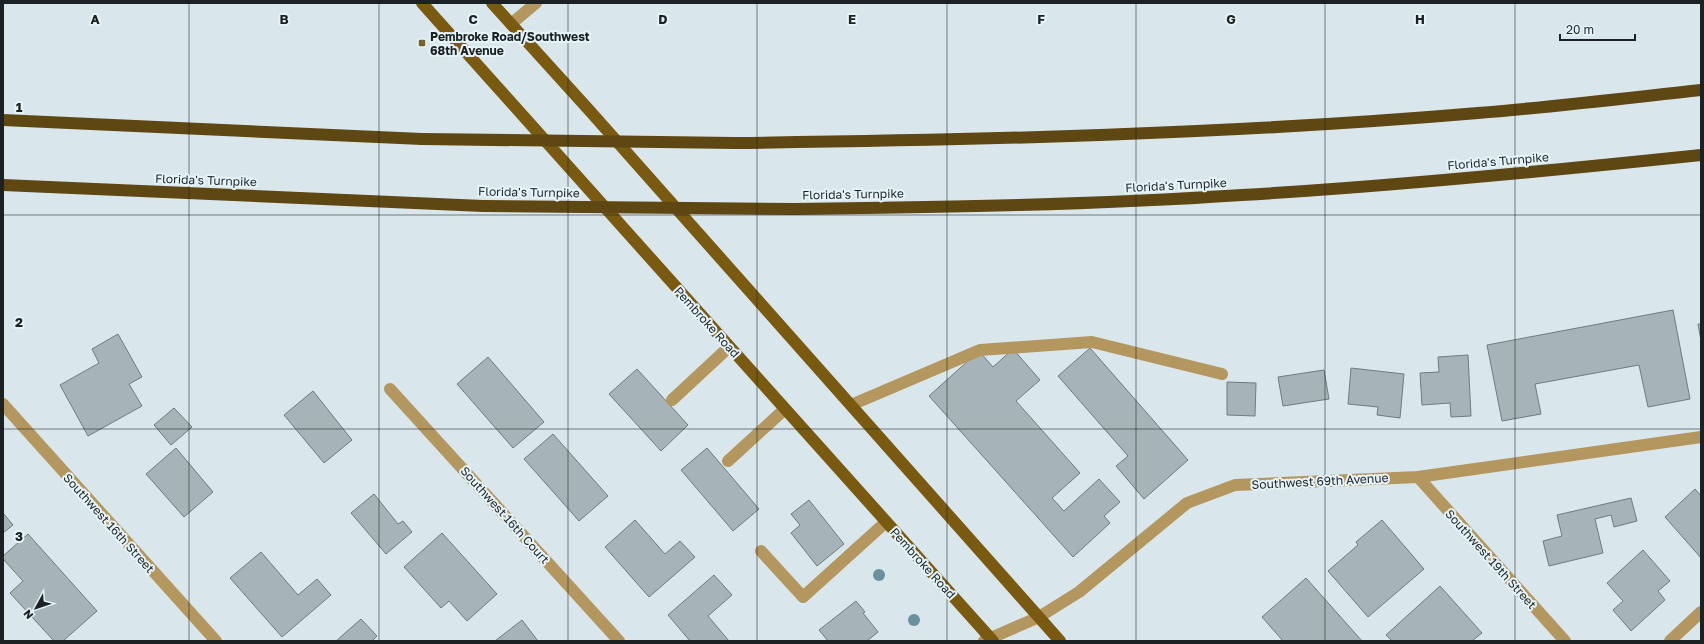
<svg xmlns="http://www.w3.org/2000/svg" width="1704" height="644" viewBox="0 0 1704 644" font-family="'Golos Text',sans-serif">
<rect width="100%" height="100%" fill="#d9e7ec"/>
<!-- building -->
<g fill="#a6b3b7" stroke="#6e7b7f">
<path d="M 1673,310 L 1690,399 L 1648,407 L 1639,365 L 1535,384 L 1541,414 L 1502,421 L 1487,345 Z"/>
<path d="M 1698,324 L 1701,324 L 1701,341 Z"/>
<path d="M 118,334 L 142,377 L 129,384 L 142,406 L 88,436 L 60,385 L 99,363 L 92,349 Z"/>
<path d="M 1090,348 L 1188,460 L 1144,499 L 1116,466 L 1128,456 L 1058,376 Z"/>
<path d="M 1013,349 L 1040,380 L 1016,401 L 1080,473 L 1052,498 L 1064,511 L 1099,479 L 1120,502 L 1104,516 L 1110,523 L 1073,557 L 929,396 L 979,351 L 993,367 Z"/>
<path d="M 1468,355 L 1471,416 L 1451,417 L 1450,403 L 1422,405 L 1420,373 L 1439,372 L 1438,357 Z"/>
<path d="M 488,357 L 544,422 L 513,448 L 457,384 Z"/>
<path d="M 1351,368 L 1404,374 L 1400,418 L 1377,415 L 1378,407 L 1348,404 Z"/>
<path d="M 637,369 L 688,425 L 661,451 L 609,394 Z"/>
<path d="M 1324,370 L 1329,399 L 1283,406 L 1278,377 Z"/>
<path d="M 1227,382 L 1256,383 L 1255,416 L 1227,415 Z"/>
<path d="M 313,391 L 352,440 L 324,463 L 284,415 Z"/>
<path d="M 174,408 L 192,427 L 171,445 L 154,425 Z"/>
<path d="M 553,434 L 608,496 L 579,521 L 524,459 Z"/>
<path d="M 176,448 L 213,492 L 184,517 L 146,474 Z"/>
<path d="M 707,448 L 759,509 L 733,531 L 681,470 Z"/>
<path d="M 1695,489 L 1701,496 L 1701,558 L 1665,517 Z"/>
<path d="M 374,494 L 398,524 L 403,521 L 412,532 L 386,554 L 351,513 Z"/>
<path d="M 1631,498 L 1637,521 L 1614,527 L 1611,515 L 1595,519 L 1603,553 L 1549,566 L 1543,541 L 1562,536 L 1557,515 Z"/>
<path d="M 809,500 L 844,544 L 817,566 L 791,533 L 800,525 L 791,514 Z"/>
<path d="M 3,513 L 13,525 L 3,533 Z"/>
<path d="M 635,520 L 665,554 L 680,541 L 695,557 L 649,597 L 605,547 Z"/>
<path d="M 1382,520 L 1424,569 L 1368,617 L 1328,571 L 1358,545 L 1356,542 Z"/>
<path d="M 442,533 L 497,594 L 467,621 L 449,601 L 441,608 L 404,567 Z"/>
<path d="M 28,534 L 97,611 L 63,641 L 54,641 L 10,593 L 23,581 L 3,559 L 3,556 Z"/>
<path d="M 1643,550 L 1670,581 L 1658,591 L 1665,600 L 1631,631 L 1613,610 L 1623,601 L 1607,583 Z"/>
<path d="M 261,552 L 298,595 L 317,579 L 331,595 L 282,637 L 230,578 Z"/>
<path d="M 714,575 L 732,595 L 708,616 L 729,641 L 690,641 L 668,615 Z"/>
<path d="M 1306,578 L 1362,641 L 1283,641 L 1262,617 Z"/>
<path d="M 1440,586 L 1482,633 L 1472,641 L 1392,641 L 1386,635 Z"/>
<path d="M 856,601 L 865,612 L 863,613 L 878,632 L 867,641 L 828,641 L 819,630 Z"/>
<path d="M 361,619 L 377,636 L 372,641 L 336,641 Z"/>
<path d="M 522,620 L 538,641 L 495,641 Z"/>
</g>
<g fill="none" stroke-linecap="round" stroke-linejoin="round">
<!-- minor -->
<g stroke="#b4975e" stroke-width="12">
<path d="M 511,24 L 536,3"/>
<path d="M 390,389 L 619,641"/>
<path d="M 672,400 L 729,347"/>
<path d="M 3,404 L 216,641"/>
<path d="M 851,405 L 980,350 L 1092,342 L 1222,374"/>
<path d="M 728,461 L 785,409"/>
<path d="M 1418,477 L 1565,641"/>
<path d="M 761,551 L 803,597 L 886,522"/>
<path d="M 984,641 L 1039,617 L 1079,592 L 1187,503 L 1235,485 L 1418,477 L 1701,437"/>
<path d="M 1670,641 L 1701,612"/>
</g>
<!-- major -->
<g stroke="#795a10" stroke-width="12">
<path d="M 422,3 L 993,641"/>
<path d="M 492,3 L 589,110 L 1060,641"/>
</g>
<!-- highway -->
<g stroke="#5e4713" stroke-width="12">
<path d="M 3,120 L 422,139"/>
<path d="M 735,143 C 983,140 1231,134 1478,113 C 1553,107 1627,98 1701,90"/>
<path d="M 3,185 L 483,206"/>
<path d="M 795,209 C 944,207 1093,205 1242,195 C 1395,186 1548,171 1701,155"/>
</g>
<!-- highway-bridge -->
<g stroke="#5e4713" stroke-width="12">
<path d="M 422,139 L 735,143"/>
<path d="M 483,206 L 795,209"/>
</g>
</g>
<!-- trees -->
<g fill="#6a909b">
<circle cx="879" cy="575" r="6"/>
<circle cx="914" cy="620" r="6"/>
</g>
<!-- grid -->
<path fill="none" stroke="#1c2223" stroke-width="1" stroke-opacity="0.55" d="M 189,3 L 189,641M 379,3 L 379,641M 568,3 L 568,641M 757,3 L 757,641M 947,3 L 947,641M 1136,3 L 1136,641M 1325,3 L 1325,641M 1515,3 L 1515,641M 3,215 L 1701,215M 3,429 L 1701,429"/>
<!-- markers -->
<rect fill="#796131" stroke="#e6f4f9" stroke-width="1.5" x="418" y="39" width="8" height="8" rx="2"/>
<g text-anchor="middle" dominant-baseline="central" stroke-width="4" stroke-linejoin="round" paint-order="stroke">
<!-- poi labels -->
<g font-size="12" font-weight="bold" fill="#1c2223" stroke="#e6f4f9" text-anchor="start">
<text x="430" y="36">Pembroke Road/Southwest<tspan x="430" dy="14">68th Avenue</tspan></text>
</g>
<!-- street labels -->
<g font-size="12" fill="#1c2223" stroke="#e6f4f9">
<text transform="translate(1498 161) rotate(-5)">Florida's Turnpike</text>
<text transform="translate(206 180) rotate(2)">Florida's Turnpike</text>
<text transform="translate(1176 185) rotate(-3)">Florida's Turnpike</text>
<text transform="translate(529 192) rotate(1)">Florida's Turnpike</text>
<text transform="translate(853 194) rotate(-1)">Florida's Turnpike</text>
<text transform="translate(707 322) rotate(48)">Pembroke Road</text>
<text transform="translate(1320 481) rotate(-3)">Southwest 69th Avenue</text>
<text transform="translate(505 515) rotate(48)">Southwest 16th Court</text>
<text transform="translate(109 523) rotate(48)">Southwest 16th Street</text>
<text transform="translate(1491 559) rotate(48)">Southwest 19th Street</text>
<text transform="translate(923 563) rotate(48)">Pembroke Road</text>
</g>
</g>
<g font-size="13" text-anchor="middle" font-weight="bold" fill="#1c2223" stroke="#e6f4f9" stroke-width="4" stroke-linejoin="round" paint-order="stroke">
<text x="95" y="24">A</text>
<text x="284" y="24">B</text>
<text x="473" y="24">C</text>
<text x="663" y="24">D</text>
<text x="852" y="24">E</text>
<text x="1041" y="24">F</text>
<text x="1231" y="24">G</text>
<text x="1420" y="24">H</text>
<text x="19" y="112">1</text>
<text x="19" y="327">2</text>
<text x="19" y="541">3</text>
</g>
<!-- border -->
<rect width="1704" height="644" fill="none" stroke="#1c2223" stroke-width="8"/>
<!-- north arrow -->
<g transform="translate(36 608) rotate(230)" stroke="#e6f4f9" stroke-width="3" paint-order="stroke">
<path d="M0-3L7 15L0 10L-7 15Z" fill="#1c2223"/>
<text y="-6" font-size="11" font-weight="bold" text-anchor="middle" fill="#1c2223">N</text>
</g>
<!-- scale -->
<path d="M1560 34v6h75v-6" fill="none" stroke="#1c2223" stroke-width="2"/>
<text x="1566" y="34" font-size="12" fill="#1c2223" stroke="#e6f4f9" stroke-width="3" paint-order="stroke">20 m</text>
</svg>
